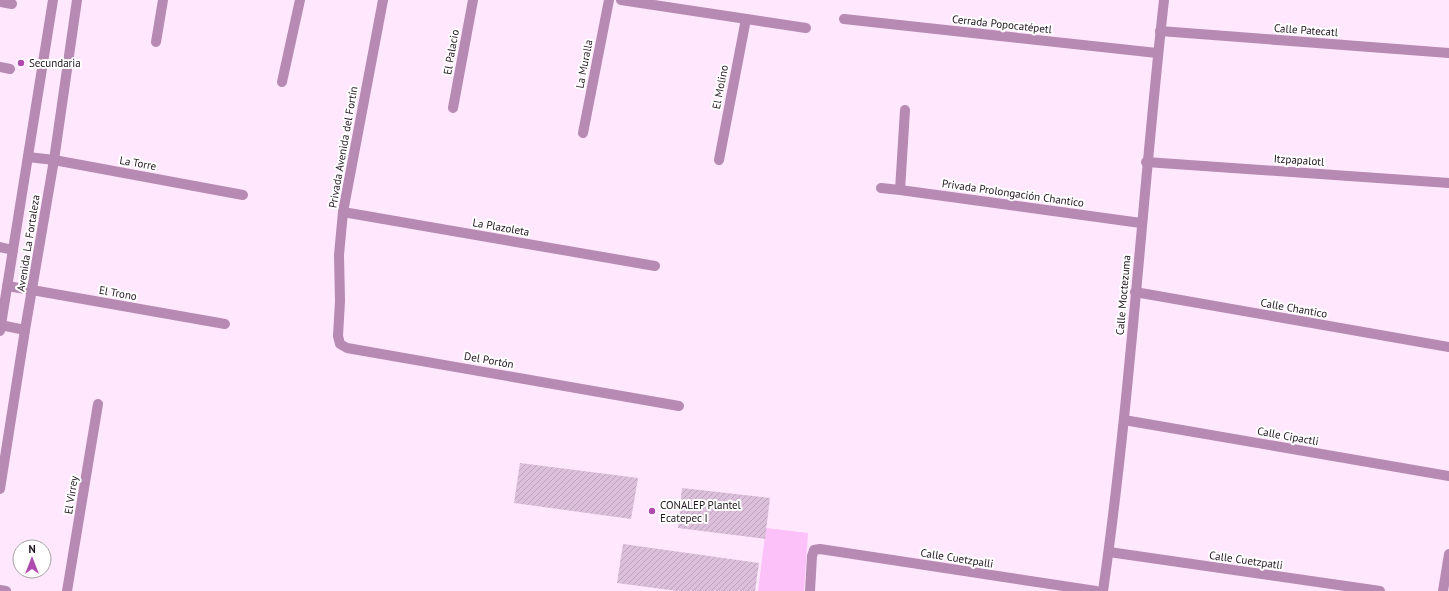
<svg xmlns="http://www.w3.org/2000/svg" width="1449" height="591" viewBox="0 0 1449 591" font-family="'PT Sans',sans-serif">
<defs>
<pattern id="building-hatch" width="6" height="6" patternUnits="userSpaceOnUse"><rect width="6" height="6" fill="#dcbfda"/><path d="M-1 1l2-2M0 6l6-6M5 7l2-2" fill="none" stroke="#bca3bb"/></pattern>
</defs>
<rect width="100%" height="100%" fill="#ffe7fd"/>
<!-- grass -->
<path fill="#fdc1fa" d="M 766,528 L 808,533 L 804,591 L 758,591 Z"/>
<!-- building -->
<g fill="url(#building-hatch)">
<path d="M 520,463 L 638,478 L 631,519 L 514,503 Z"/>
<path d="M 682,488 L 770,498 L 765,539 L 678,528 Z"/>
<path d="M 623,544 L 759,563 L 755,591 L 677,591 L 617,583 Z"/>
</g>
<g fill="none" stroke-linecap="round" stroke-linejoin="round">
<!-- minor -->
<g stroke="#b68ab3" stroke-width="10">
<path d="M 383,0 L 343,212 L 339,255 L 340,301 L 338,336 L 340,344 L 347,348 L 679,406"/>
<path d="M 621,0 L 806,28"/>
<path d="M 0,2 L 12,4"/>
<path d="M 844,19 L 1157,53"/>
<path d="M 1160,31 L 1449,53"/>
<path d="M 156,42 L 163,0"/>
<path d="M 0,67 L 10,69"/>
<path d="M 282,82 L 300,0"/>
<path d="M 453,108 L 473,0"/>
<path d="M 583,133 L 609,0"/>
<path d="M 28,157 L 54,160 L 243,195"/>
<path d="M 719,160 L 746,19"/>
<path d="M 1146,162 L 1449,183"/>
<path d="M 881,188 L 900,190 L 1141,223"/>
<path d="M 900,190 L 905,110"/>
<path d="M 343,212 L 655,266"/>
<path d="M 0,247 L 13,250"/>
<path d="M 7,286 L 32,290 L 225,324"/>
<path d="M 1135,292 L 1449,347"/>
<path d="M 0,325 L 25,330"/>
<path d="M 0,331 L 53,0"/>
<path d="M 1124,420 L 1449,476"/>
<path d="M 0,489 L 25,330 L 54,160 L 77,0"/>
<path d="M 1109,552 L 1380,591"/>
<path d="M 0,590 L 6,591"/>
<path d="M 67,591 L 98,404"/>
<path d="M 810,591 L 812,556 L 814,550 L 820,549 L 1096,591"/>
<path d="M 1103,591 C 1131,395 1142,197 1164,0"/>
<path d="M 1443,591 L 1449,554"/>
</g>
</g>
<!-- markers -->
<g fill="#b14aaf" stroke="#fff" stroke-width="1.5">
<circle cx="21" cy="63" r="4"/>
<circle cx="652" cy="511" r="4"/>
</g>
<g text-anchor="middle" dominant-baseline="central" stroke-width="4" stroke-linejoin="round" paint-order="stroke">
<!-- street labels -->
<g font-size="11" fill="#1f151e" stroke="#fff">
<text transform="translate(1002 24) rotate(6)">Cerrada Popocatépetl</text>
<text transform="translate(1306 30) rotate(4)">Calle Patecatl</text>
<text transform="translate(451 52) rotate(-80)">El Palacio</text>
<text transform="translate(584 64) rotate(-79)">La Muralla</text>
<text transform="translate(720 87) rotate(-79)">El Molino</text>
<text transform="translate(343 147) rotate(-80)">Privada Avenida del Fortín</text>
<text transform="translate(1299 160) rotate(4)">Itzpapalotl</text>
<text transform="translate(138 163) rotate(10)">La Torre</text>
<text transform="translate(1013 193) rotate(8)">Privada Prolongación Chantico</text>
<text transform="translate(501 227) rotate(10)">La Plazoleta</text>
<text transform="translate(28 243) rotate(-81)">Avenida La Fortaleza</text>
<text transform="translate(118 293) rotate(10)">El Trono</text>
<text transform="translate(1123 295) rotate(-85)">Calle Moctezuma</text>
<text transform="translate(1294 308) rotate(10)">Calle Chantico</text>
<text transform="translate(489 360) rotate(10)">Del Portón</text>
<text transform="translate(1288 436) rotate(10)">Calle Cipactli</text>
<text transform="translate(71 495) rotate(-81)">El Virrey</text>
<text transform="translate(957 558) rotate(9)">Calle Cuetzpalli</text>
<text transform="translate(1246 560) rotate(8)">Calle Cuetzpatli</text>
</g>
<!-- poi labels -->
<g font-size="11" fill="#1f151e" stroke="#fff" text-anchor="start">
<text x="29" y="63">Secundaria</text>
<text x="660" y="505">CONALEP Plantel<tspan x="660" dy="13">Ecatepec I</tspan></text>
</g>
</g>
<!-- north arrow -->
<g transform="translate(32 559)"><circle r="19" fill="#ffffff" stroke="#a5a1a5"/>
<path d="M0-3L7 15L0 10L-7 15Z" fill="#b14aaf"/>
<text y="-6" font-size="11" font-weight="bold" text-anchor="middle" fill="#1f151e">N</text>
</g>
</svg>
